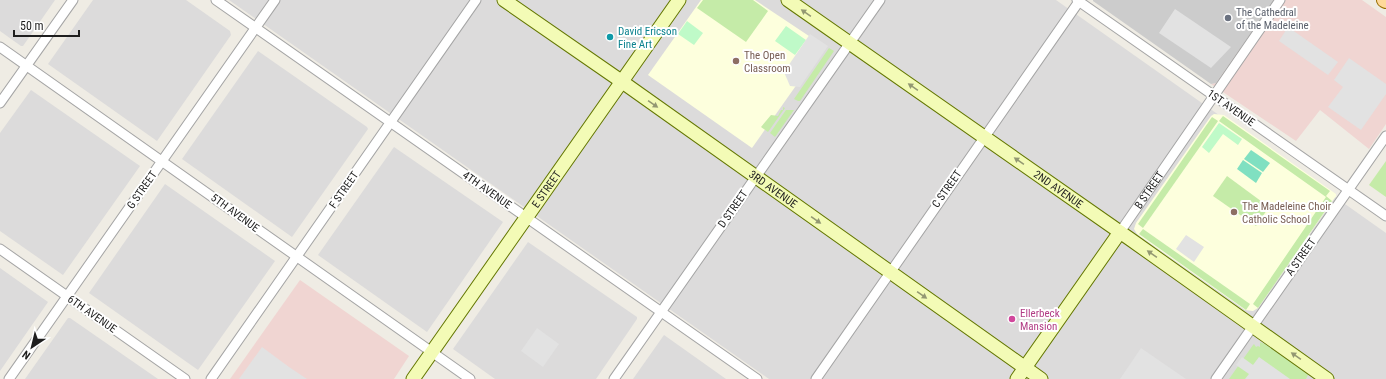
<svg xmlns="http://www.w3.org/2000/svg" width="1386" height="379" viewBox="0 0 1386 379" font-family="'Roboto Condensed',sans-serif">
<rect width="100%" height="100%" fill="#efece4"/>
<!-- residential -->
<g fill="#dcdbdb">
<path d="M 0,0 L 55,0 L 23,46 L 21,46 L 0,31 Z"/>
<path d="M 93,0 L 186,0 L 230,31 L 231,35 L 157,141 L 48,64 Z"/>
<path d="M 229,0 L 1056,0 L 1386,233 L 1386,379 L 769,379 Z"/>
<path d="M 258,51 L 367,127 L 368,129 L 292,237 L 182,159 Z"/>
<path d="M 31,90 L 140,166 L 63,275 L 0,231 L 0,133 Z"/>
<path d="M 394,147 L 503,222 L 427,332 L 318,255 Z"/>
<path d="M 165,184 L 275,261 L 198,370 L 89,293 Z"/>
<path d="M 528,242 L 637,317 L 637,319 L 596,379 L 495,379 L 453,349 Z"/>
<path d="M 0,268 L 48,302 L 0,371 Z"/>
<path d="M 68,318 L 70,318 L 158,379 L 25,379 Z"/>
<path d="M 664,335 L 726,379 L 633,379 Z"/>
</g>
<!-- commercial -->
<g fill="#f0d5d2">
<path d="M 1274,0 L 1362,0 L 1386,17 L 1386,124 L 1369,149 L 1320,110 L 1296,141 L 1211,84 L 1216,83 Z"/>
<path d="M 300,280 L 409,356 L 394,379 L 230,379 Z"/>
</g>
<!-- education -->
<g fill="#fdffdd">
<path d="M 701,0 L 755,0 L 824,46 L 752,148 L 648,75 Z"/>
<path d="M 1214,114 L 1224,115 L 1336,194 L 1336,196 L 1258,308 L 1253,311 L 1245,310 L 1137,234 L 1134,229 L 1136,223 L 1211,116 Z"/>
</g>
<!-- religious -->
<path fill="#ccc" d="M 1093,0 L 1274,0 L 1216,83 L 1211,84 L 1093,1 Z"/>
<!-- grass -->
<g fill="#c5eba8">
<path d="M 703,0 L 753,0 L 768,11 L 746,42 L 697,8 Z"/>
<path d="M 829,48 L 834,51 L 800,101 L 798,101 L 794,99 Z"/>
<path d="M 783,107 L 785,108 L 768,132 L 761,127 L 771,115 L 778,116 L 781,110 L 783,110 Z"/>
<path d="M 786,110 L 794,110 L 775,137 L 770,133 Z"/>
<path d="M 1223,116 L 1330,191 L 1326,196 L 1332,201 L 1258,308 L 1253,304 L 1326,197 L 1219,121 Z"/>
<path d="M 1212,117 L 1218,121 L 1143,228 L 1138,224 Z"/>
<path d="M 1386,161 L 1386,197 L 1369,185 Z"/>
<path d="M 1227,176 L 1269,207 L 1256,226 L 1213,196 Z"/>
<path d="M 1143,229 L 1250,304 L 1246,310 L 1139,234 Z"/>
<path d="M 1260,342 L 1265,344 L 1308,374 L 1308,375 L 1306,379 L 1229,379 L 1253,345 L 1254,344 L 1256,347 L 1258,346 L 1260,347 Z"/>
</g>
<!-- park -->
<g fill="#bffac8">
<path d="M 687,21 L 703,33 L 694,45 L 678,34 Z"/>
<path d="M 786,26 L 806,40 L 795,55 L 775,41 Z"/>
<path d="M 1219,123 L 1242,139 L 1238,145 L 1223,134 L 1209,153 L 1202,147 Z"/>
</g>
<!-- pitch -->
<g fill="#80e0c1">
<path d="M 1251,150 L 1270,163 L 1263,172 L 1244,159 Z"/>
<path d="M 1243,160 L 1262,173 L 1256,183 L 1237,169 Z"/>
</g>
<!-- parking -->
<g fill="#e2e2e2">
<path d="M 1175,9 L 1231,47 L 1211,68 L 1159,33 Z"/>
<path d="M 1288,27 L 1338,62 L 1328,75 L 1279,41 Z"/>
<path d="M 810,34 L 828,46 L 800,87 L 790,86 L 784,72 Z"/>
<path d="M 1349,58 L 1386,84 L 1386,94 L 1361,130 L 1328,107 L 1343,87 L 1334,80 Z"/>
<path d="M 1186,235 L 1204,247 L 1194,262 L 1176,249 Z"/>
<path d="M 537,328 L 559,344 L 543,367 L 521,351 Z"/>
<path d="M 262,347 L 289,367 L 307,379 L 239,379 Z"/>
<path d="M 1141,348 L 1186,379 L 1120,379 Z"/>
<path d="M 1242,357 L 1253,365 L 1259,357 L 1290,379 L 1245,379 L 1249,374 L 1236,365 Z"/>
</g>
<g fill="none" stroke-linecap="round" stroke-linejoin="round">
<!-- street casing -->
<g stroke="#a5a5a5" stroke-width="11">
<g id="street">
<path d="M 216,0 L 757,379"/>
<path d="M 1077,0 L 1386,216"/>
<path d="M 0,47 L 470,379"/>
<path d="M 0,103 L 73,0"/>
<path id="s1" d="M 1120,232 L 1280,0"/>
<path d="M 0,249 L 185,379"/>
<path d="M 9,379 L 275,0"/>
<path d="M 211,379 L 476,0"/>
<path d="M 614,379 L 880,0"/>
<path d="M 816,379 L 1080,0"/>
<path d="M 1216,379 L 1386,136"/>
</g>
</g>
<!-- secondary casing -->
<g stroke="#647702" stroke-width="15">
<g id="secondary">
<path id="s2" d="M 504,0 L 621,81 L 1041,379"/>
<path id="s3" d="M 788,0 L 1130,239 L 1327,379"/>
<path id="s4" d="M 413,379 L 679,0"/>
<path d="M 1017,379 L 1120,232"/>
</g>
</g>
<!-- primary casing -->
<g stroke="#986f00" stroke-width="16">
<path id="primary" d="M 1384,0 L 1386,1"/>
</g>
<!-- street -->
<use href="#street" stroke="#fff" stroke-width="9"/>
<!-- secondary -->
<use href="#secondary" stroke="#f3fbb6" stroke-width="13"/>
<!-- primary -->
<use href="#primary" stroke="#fed99a" stroke-width="14"/>
</g>
<!-- one-way arrows -->
<defs><path id="oneway-solid" d="M-6-.8H1V-3.2L6.5 0L1 3.2V.8H-6Z"/></defs>
<g fill="#939872">
<use href="#oneway-solid" transform="translate(806 13) rotate(-145)"/>
<use href="#oneway-solid" transform="translate(913 87) rotate(-145)"/>
<use href="#oneway-solid" transform="translate(653 104) rotate(35)"/>
<use href="#oneway-solid" transform="translate(1019 161) rotate(-145)"/>
<use href="#oneway-solid" transform="translate(816 220) rotate(35)"/>
<use href="#oneway-solid" transform="translate(1152 254) rotate(-145)"/>
<use href="#oneway-solid" transform="translate(922 295) rotate(35)"/>
<use href="#oneway-solid" transform="translate(1296 356) rotate(-145)"/>
</g>
<!-- markers -->
<circle fill="#6b7280" stroke="#fff" stroke-width="1.5" cx="1228" cy="18" r="4"/>
<circle fill="#0f9aa8" stroke="#fff" stroke-width="1.5" cx="610" cy="37" r="4"/>
<g fill="#8d6e63" stroke="#fff" stroke-width="1.5">
<circle cx="736" cy="61" r="4"/>
<circle cx="1234" cy="212" r="4"/>
</g>
<circle fill="#d1479c" stroke="#fff" stroke-width="1.5" cx="1012" cy="319" r="4"/>
<g text-anchor="middle" dominant-baseline="central" stroke-width="4" stroke-linejoin="round" paint-order="stroke">
<!-- worship labels -->
<g font-size="11" fill="#5b616d" stroke="#fff" text-anchor="start">
<text x="1236" y="12">The Cathedral<tspan x="1236" dy="13">of the Madeleine</tspan></text>
</g>
<!-- culture labels -->
<g font-size="11" fill="#0d838f" stroke="#fff" text-anchor="start">
<text x="618" y="31">David Ericson<tspan x="618" dy="13">Fine Art</tspan></text>
</g>
<!-- education labels -->
<g font-size="11" fill="#785e54" stroke="#fff" text-anchor="start">
<text x="744" y="55">The Open<tspan x="744" dy="13">Classroom</tspan></text>
<text x="1242" y="206">The Madeleine Choir<tspan x="1242" dy="13">Catholic School</tspan></text>
</g>
<!-- street labels -->
<g font-size="11" fill="#1e1e1e" stroke="#fff">
<text transform="translate(1231 108) rotate(35)">1ST AVENUE</text>
<text stroke="none"><textPath href="#s2" startOffset="329">3RD AVENUE</textPath></text>
<text transform="translate(947 189) rotate(-55)">C STREET</text>
<text stroke="none"><textPath href="#s3" startOffset="330">2ND AVENUE</textPath></text>
<text transform="translate(142 190) rotate(-55)">G STREET</text>
<text transform="translate(344 190) rotate(-55)">F STREET</text>
<text transform="translate(487 190) rotate(35)">4TH AVENUE</text>
<text stroke="none"><textPath href="#s4" startOffset="232">E STREET</textPath></text>
<text stroke="none"><textPath href="#s1" startOffset="51">B STREET</textPath></text>
<text transform="translate(733 209) rotate(-55)">D STREET</text>
<text transform="translate(235 213) rotate(36)">5TH AVENUE</text>
<text transform="translate(1301 257) rotate(-55)">A STREET</text>
<text transform="translate(92 314) rotate(35)">6TH AVENUE</text>
</g>
<!-- hotel labels -->
<g font-size="11" fill="#b23c85" stroke="#fff" text-anchor="start">
<text x="1020" y="313">Ellerbeck<tspan x="1020" dy="13">Mansion</tspan></text>
</g>
</g>
<!-- north arrow -->
<g transform="translate(32 347) rotate(215)" stroke="#ffffff" stroke-width="3" paint-order="stroke">
<path d="M0-3L7 15L0 10L-7 15Z" fill="#1e1e1e"/>
<text y="-6" font-size="11" font-weight="bold" text-anchor="middle" fill="#1e1e1e">N</text>
</g>
<!-- scale -->
<path d="M14 30v6h65v-6" fill="none" stroke="#1e1e1e" stroke-width="2"/>
<text x="20" y="30" font-size="12" fill="#1e1e1e" stroke="#ffffff" stroke-width="3" paint-order="stroke">50 m</text>
</svg>
